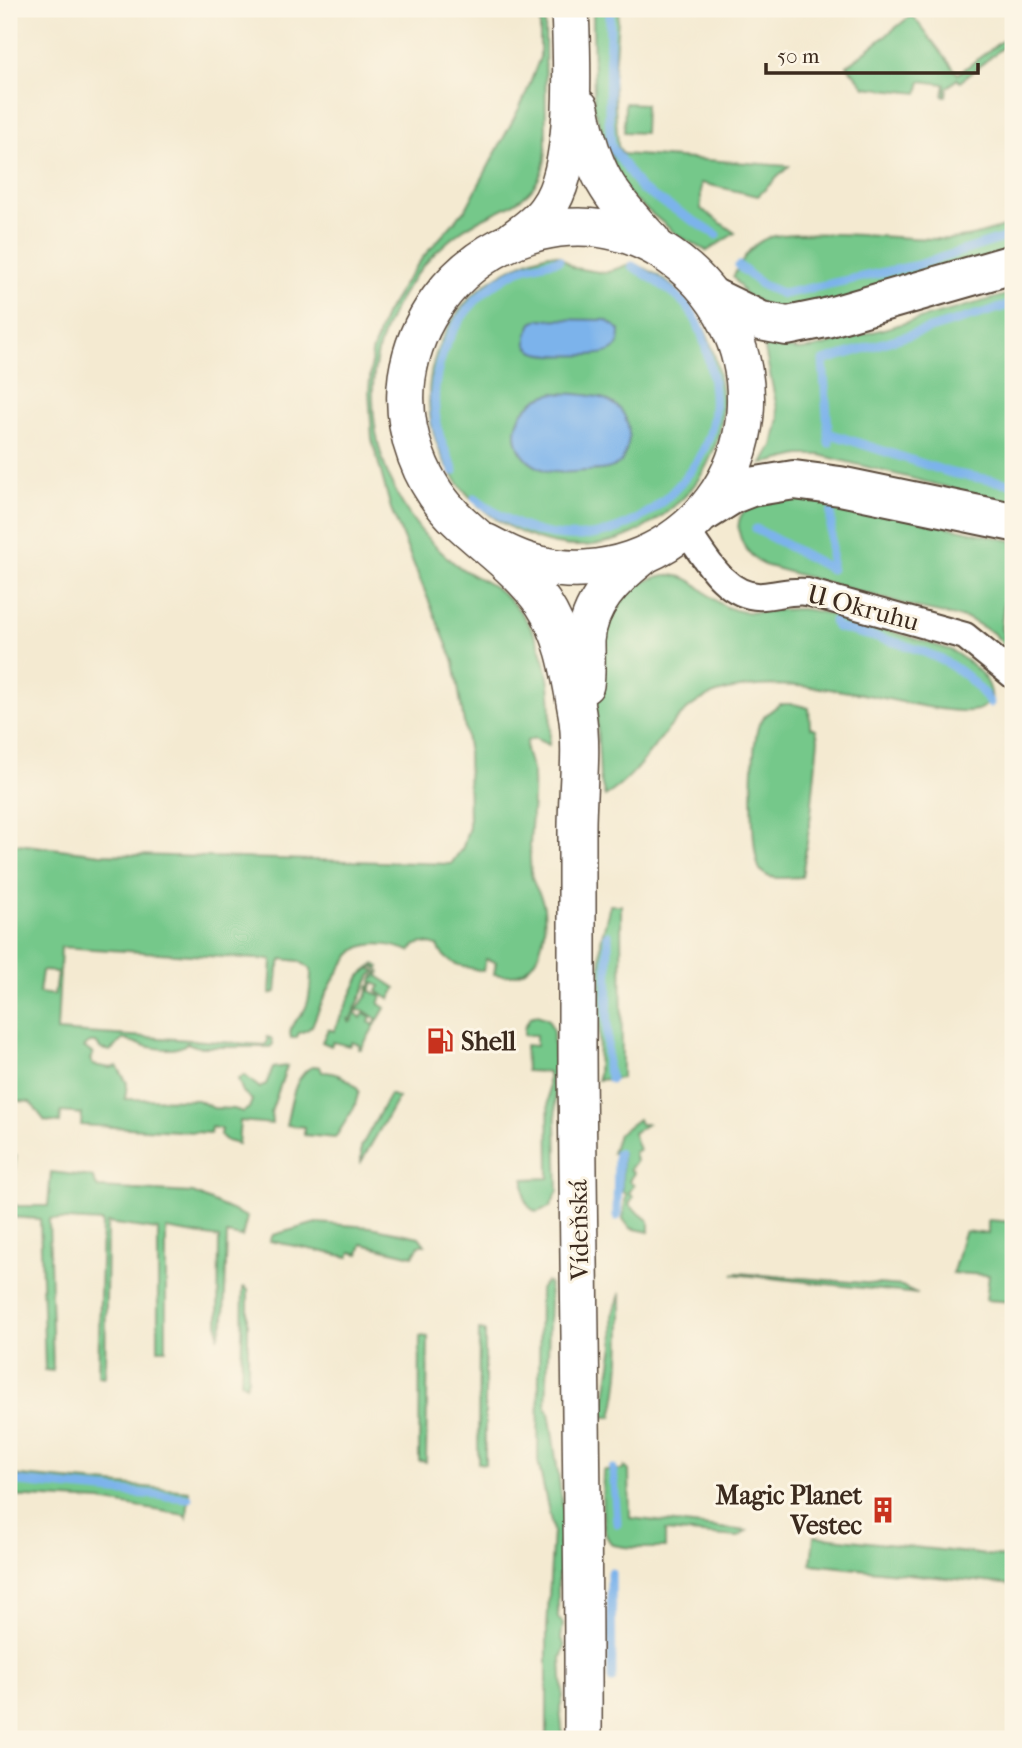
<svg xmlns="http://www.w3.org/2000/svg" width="1022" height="1748" viewBox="0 0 1022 1748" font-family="'IM FELL French Canon',serif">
<rect width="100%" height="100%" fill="#fcf5e5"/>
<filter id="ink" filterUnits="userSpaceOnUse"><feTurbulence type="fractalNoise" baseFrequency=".0143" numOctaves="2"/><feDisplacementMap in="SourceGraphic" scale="14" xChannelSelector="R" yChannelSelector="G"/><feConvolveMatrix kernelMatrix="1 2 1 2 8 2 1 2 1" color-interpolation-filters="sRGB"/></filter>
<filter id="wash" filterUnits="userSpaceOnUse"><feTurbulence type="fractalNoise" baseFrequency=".00686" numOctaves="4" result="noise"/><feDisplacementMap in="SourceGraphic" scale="28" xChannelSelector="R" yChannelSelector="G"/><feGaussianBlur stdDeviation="1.57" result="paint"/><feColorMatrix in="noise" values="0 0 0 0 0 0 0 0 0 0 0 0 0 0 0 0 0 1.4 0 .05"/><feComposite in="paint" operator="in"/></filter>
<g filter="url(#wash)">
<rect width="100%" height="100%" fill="#f4ead1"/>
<!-- green -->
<g fill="#75c88a" stroke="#587954" stroke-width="2" fill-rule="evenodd">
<path d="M 540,9 L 545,9 L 546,148 C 544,206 497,205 461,231 C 409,269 371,333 373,398 C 374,464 403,522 454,563 C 468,575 486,580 500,591 C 547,630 555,686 549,745 L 534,738 L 527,741 C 523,754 533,764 533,777 C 535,807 526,848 532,878 C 535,888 543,897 544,908 C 547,943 537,983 494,974 L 496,962 L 486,959 L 483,971 C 460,965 449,967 437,946 C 426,942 417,941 410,951 C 395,946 377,941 361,947 C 343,954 319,1007 312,1026 L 307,1030 L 299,1033 L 296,1038 L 291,1038 C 287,1023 300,1020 305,1009 C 311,998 311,980 311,969 L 299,961 L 282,959 L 278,968 L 276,992 L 270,994 L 272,960 L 61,947 L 57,1031 L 264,1045 L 267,1043 L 267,1037 L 271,1038 L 273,1044 L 270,1047 L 198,1047 L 187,1043 C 173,1056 139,1045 124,1039 L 110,1051 L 101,1049 L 96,1043 L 90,1043 L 84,1047 L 93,1054 L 90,1059 L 93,1065 L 111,1068 L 117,1066 L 127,1083 L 125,1099 L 198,1100 L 213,1108 L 234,1109 L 243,1112 L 249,1108 L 252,1100 L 243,1092 L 238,1079 L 244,1075 L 260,1088 L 266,1084 L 273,1068 L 287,1066 L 271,1112 L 272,1124 L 240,1121 L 238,1144 L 227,1141 L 220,1135 L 221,1129 L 211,1127 L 210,1133 L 81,1125 L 82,1114 L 61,1112 L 60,1123 L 45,1121 L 30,1102 L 9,1100 L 9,843 L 101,854 L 451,864 L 463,847 L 469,827 L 468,747 L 454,662 L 391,509 L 372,439 L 369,391 L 372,353 L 385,315 L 404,283 L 424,256 L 466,209 L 524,99 L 540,57 ZM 42,971 L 57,972 L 54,995 L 39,993 Z"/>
<path d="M 593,9 L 619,9 L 613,79 L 618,146 L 623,154 L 789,166 L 758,196 L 701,183 L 701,209 L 735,233 L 707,251 L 680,237 L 630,196 L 621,184 L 594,109 Z"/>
<path d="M 912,15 L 958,74 L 1012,33 L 1013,39 L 960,82 L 957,79 L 947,88 L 946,96 L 943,96 L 945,84 L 921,81 L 918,93 L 865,87 L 847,66 Z"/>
<path d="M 625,103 L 645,104 L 644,133 L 624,132 Z"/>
<path d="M 1013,224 L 1013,255 L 844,303 L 775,310 L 746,295 L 733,277 C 741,262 748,248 763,240 C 789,225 912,241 950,239 C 971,238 993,230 1013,224 Z"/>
<path d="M 548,254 L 558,255 L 574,268 L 605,273 L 632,263 C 641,267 652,271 660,277 C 700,304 717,349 722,395 C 726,436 705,481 673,507 C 634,541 587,556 537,539 C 429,503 391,376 474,294 C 495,274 521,262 548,254 Z"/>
<path d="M 1013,293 L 1013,504 L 820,455 L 800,455 L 762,464 L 773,446 L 779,418 L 764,345 L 799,350 L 815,348 Z"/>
<path d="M 787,492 L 1013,541 L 1013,582 L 1006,582 L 1001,629 L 1011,652 L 993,633 L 969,619 L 925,610 L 764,565 C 744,554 726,523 750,506 C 760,499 775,496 787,492 Z"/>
<path d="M 665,575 C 701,574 703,601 735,610 C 760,617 785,605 810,610 C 857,619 905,636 951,650 C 968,662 995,677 991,702 C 987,704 982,709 977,710 C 952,716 884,697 856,693 C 812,686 760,680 717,693 C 667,708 650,770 605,796 L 600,778 C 598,711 577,593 665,575 Z"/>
<path d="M 780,704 L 794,704 L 809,708 L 810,727 L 816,729 L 818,739 L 811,814 L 802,877 C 789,877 770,882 761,871 C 749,856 750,739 760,722 C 765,714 773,709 780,704 Z"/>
<path d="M 610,905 L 621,905 L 622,1078 L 598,1080 L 601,940 Z"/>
<path d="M 375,964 L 380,967 L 379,969 L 372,966 L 371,969 L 377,971 L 371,975 L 350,1020 L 348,1019 L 349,1022 L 352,1021 L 355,1012 L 361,1018 L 364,1013 L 371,1017 L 369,1022 L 374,1025 L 377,1019 L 363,1010 L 356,1011 L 367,995 L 369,986 L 371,987 L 373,978 L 375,978 L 374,976 L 381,971 L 378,976 L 396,988 L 390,999 L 377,991 L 380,986 L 374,983 L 370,991 L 382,996 L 379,1004 L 385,1008 L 361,1049 L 359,1049 L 360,1045 L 352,1042 L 350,1046 L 333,1042 L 331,1046 L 322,1042 L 328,1029 L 334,1031 L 360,976 Z"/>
<path d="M 537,1015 L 548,1019 L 553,1030 L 558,1191 L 550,1207 L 537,1212 C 522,1206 524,1193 524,1179 L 549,1178 L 548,1072 L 526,1071 L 525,1045 L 536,1046 L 536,1035 L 524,1035 L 524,1029 L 530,1017 Z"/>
<path d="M 314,1066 L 320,1067 L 322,1072 C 336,1072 351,1079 359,1091 L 354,1108 L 335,1138 L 304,1135 L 304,1127 L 286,1125 C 291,1106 293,1074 314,1066 Z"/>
<path d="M 390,1094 L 398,1098 L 361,1162 L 361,1147 Z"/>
<path d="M 638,1119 L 640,1124 L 647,1124 L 633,1133 L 639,1150 L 634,1152 L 636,1161 L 630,1169 L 634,1173 L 629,1181 L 634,1185 L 629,1193 L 633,1197 L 629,1205 L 649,1221 L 649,1232 L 630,1228 L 623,1219 L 626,1193 L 622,1192 L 622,1153 L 612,1153 L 618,1134 Z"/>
<path d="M 9,1155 L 16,1156 L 10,1200 L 17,1206 L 48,1206 L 51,1172 L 92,1177 L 98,1188 L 193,1193 L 247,1217 L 242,1237 L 227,1234 L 224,1319 L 218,1338 L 219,1238 L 166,1229 L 166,1349 L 158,1349 L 158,1230 L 107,1223 L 105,1377 L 98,1376 L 102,1222 L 49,1219 L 53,1371 L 45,1370 L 40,1219 L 9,1217 Z"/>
<path d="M 988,1220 L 1013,1222 L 1013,1302 L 986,1300 L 989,1275 L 952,1273 C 959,1259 958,1244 965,1231 L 988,1234 Z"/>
<path d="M 316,1223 L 371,1227 L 419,1237 L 425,1245 L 419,1245 L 413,1256 L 362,1244 L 359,1254 L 351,1252 L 349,1257 L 270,1241 L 273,1235 Z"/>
<path d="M 737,1273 L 902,1286 L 918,1294 L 733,1274 Z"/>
<path d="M 546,1282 L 549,1283 L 550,1300 L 546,1407 L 549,1412 L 552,1431 L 566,1530 L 559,1545 L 566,1547 L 565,1584 L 562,1580 L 564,1573 L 558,1574 L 558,1618 L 563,1623 L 561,1639 L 565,1646 L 561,1658 L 563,1697 L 560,1707 L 563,1739 L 547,1739 L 547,1628 L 553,1531 L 538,1461 L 540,1289 Z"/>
<path d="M 244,1287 L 248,1290 L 248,1378 L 246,1385 L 241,1382 L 243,1288 Z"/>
<path d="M 621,1292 C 621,1334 622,1377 612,1417 L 604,1417 L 603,1413 L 614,1346 L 613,1314 Z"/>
<path d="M 479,1330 L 485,1331 L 485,1464 L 478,1463 Z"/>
<path d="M 420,1336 L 428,1337 L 426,1462 L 419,1461 Z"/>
<path d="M 624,1466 L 629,1471 L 630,1518 L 747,1531 L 738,1537 L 665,1531 L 665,1548 C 652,1548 626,1549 614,1545 C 598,1538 603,1486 603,1470 L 623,1470 Z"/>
<path d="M 9,1475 L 189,1491 L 187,1518 L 185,1515 L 101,1501 L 9,1496 Z"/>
<path d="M 814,1536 L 1013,1558 L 1013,1585 L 811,1564 Z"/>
</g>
<!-- water -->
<g fill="#7bb3eb" stroke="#5b6e84" stroke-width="2">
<path d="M 540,319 L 606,320 L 620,330 C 620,337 620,345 613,350 C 604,357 547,357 535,352 C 531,350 530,348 527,345 L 527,334 L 532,323 Z"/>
<path d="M 555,393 C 583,395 621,392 628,426 C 631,439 627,451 621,462 C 610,471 599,470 585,471 C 573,472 559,474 547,471 C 502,457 507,402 555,393 Z"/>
</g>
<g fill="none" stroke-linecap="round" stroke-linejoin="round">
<!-- stream -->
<g stroke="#7bb3eb" stroke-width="9">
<path d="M 610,9 L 609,117 L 611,146 L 641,189 L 717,235"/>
<path d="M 739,266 L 762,285 L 783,294 L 918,265 L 1013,235"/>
<path d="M 828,433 L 951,473 L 1013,484"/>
<path d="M 829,443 L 823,361 L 1013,304"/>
<path d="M 454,471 C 450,461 445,451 441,441 C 419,374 455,300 517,271 C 530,265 545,263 559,260"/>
<path d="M 475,498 C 542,552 621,550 679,485 C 714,446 721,412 709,361 C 705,341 699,319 684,303 C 669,288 651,277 632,266"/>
<path d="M 756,529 L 831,569 L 831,513"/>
<path d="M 834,621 L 836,627 C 893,643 956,650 990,703"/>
<path d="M 608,935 L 607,1067 L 611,1079"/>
<path d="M 617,1216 L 618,1153"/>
<path d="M 613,1469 L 617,1523"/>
<path d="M 9,1481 L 188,1498"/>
<path d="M 611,1573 L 612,1679"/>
</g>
</g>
</g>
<g filter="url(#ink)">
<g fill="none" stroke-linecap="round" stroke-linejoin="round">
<!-- street casing -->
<g stroke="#574739" stroke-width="30">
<path id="street" d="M 686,530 C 704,556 726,599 763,596 C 778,595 791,590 807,592 L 965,636 L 1013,675"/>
</g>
<!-- secondary casing -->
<g stroke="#574739" stroke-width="40">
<g id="secondary">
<path d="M 580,108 C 593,173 607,193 652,241"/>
<path d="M 515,238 C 526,230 539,221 547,209 C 578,168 572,59 570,9"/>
<path d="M 487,543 C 504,552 521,561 540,565 C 569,572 602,570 631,560 C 771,510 785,326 660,250 C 556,187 424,261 407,377 C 400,430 421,487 461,523 C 489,549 521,571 543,603 C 565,636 570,674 577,713 C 583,750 577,790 577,828 C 577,901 577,974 577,1047 C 578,1278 584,1508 583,1739"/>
<path d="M 585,685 C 587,671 586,656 586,641 C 588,604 614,579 642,557"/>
</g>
</g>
<!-- highway casing -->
<g stroke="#574739" stroke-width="42">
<g id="highway">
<path d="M 714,298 L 761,321 L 787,326 L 826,318 L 1013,264"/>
<path d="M 706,511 L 733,494 L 751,487 L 794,480 L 840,486 L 1013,522"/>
</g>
</g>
<!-- street -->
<use href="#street" stroke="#fff" stroke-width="26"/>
<!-- secondary -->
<use href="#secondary" stroke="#fff" stroke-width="37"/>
<!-- highway -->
<use href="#highway" stroke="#fff" stroke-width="38"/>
</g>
</g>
<!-- icons -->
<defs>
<g id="fuel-bare" transform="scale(2.1)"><path d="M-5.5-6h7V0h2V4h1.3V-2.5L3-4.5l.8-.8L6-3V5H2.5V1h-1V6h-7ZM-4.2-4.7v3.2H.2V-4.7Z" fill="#c8321e" stroke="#fcf5e5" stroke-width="2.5" paint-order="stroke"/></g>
<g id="building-bare" transform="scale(2.1)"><path d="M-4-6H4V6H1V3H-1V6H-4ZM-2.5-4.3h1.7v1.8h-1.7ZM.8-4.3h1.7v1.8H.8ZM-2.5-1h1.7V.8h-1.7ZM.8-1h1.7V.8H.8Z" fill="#c8321e" stroke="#fcf5e5" stroke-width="2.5" paint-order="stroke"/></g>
</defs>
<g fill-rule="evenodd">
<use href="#fuel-bare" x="440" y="1041"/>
<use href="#building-bare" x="883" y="1510"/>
</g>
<g text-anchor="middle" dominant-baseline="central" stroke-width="6" stroke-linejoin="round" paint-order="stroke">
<!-- street labels -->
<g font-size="26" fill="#3b2a1e" stroke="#fcf5e5">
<text transform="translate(863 608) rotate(15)">U Okruhu</text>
<text transform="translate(579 1230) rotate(-91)">Vídeňská</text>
</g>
<!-- poi labels -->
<g font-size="26" font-weight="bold" fill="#3b2a1e" stroke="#fcf5e5" text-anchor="start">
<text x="461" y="1041">Shell</text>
<text x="862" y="1495" text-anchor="end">Magic Planet<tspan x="862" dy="30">Vestec</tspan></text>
</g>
</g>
<!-- margin -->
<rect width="1022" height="1748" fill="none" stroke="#fcf5e5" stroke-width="35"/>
<!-- scale -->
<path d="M766 63v10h212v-10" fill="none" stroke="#3b2a1e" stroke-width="3.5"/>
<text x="777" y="63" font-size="21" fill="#3b2a1e" stroke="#fcf5e5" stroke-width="5" paint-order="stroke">50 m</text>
</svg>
